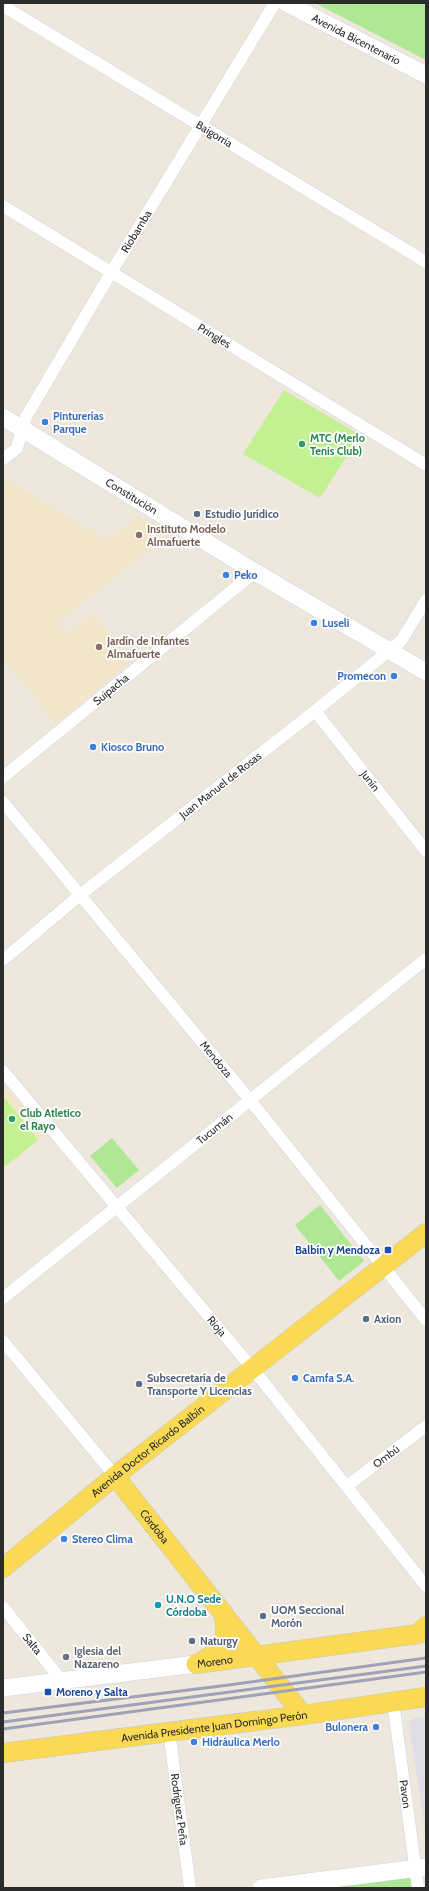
<svg xmlns="http://www.w3.org/2000/svg" width="429" height="1891" viewBox="0 0 429 1891" font-family="Cabin,sans-serif">
<rect width="100%" height="100%" fill="#eee7dc"/>
<!-- industrial -->
<path fill="#e0dde6" d="M 426,1717 L 426,1837 L 409,1723 L 414,1718 Z"/>
<!-- education -->
<g fill="#f1e6ca">
<path d="M 5,478 L 106,540 L 138,516 L 168,534 L 57,624 L 67,634 L 94,614 L 132,660 L 56,724 L 3,658 L 3,479 Z"/>
<path d="M 3,1083 L 46,1135 L 3,1169 Z"/>
</g>
<!-- green -->
<g fill="#aee895">
<path d="M 315,3 L 426,3 L 426,60 Z"/>
<path d="M 112,1138 L 139,1170 L 117,1188 L 90,1156 Z"/>
<path d="M 320,1205 L 364,1261 L 339,1281 L 295,1225 Z"/>
<path d="M 410,1875 L 412,1888 L 311,1888 Z"/>
</g>
<!-- pitch -->
<g fill="#c3f090">
<path d="M 284,390 L 360,435 L 320,498 L 243,454 Z"/>
<path d="M 4,1097 L 38,1140 L 3,1168 L 3,1098 Z"/>
</g>
<g fill="none" stroke-linecap="round" stroke-linejoin="round">
<!-- street casing -->
<g stroke="#d1d4e5" stroke-width="13">
<g id="street">
<path id="s1" d="M 3,6 L 426,262"/>
<path id="s2" d="M 3,206 L 426,465"/>
<path id="s3" d="M 3,459 L 17,448 L 26,417 L 112,271 L 275,3"/>
<path id="s4" d="M 315,711 L 426,851"/>
<path id="s5" d="M 3,777 L 255,572"/>
<path id="s6" d="M 3,802 L 250,1100 L 426,1320"/>
<path id="s7" d="M 3,960 L 80,895 L 315,711 L 401,641 L 426,600"/>
<path id="s8" d="M 3,1071 L 252,1368 L 426,1586"/>
<path id="s9" d="M 3,1298 L 426,959"/>
<path d="M 3,1341 L 115,1476"/>
<path id="s10" d="M 347,1486 L 426,1426"/>
<path id="s11" d="M 3,1607 L 62,1681"/>
<path id="s12" d="M 393,1701 L 418,1888"/>
<path id="s13" d="M 169,1731 L 190,1888"/>
</g>
</g>
<!-- secondary casing -->
<g stroke="#d1d4e5" stroke-width="18">
<g id="secondary">
<path id="s14" d="M 286,3 L 426,75"/>
<path id="s15" d="M 3,417 L 255,572 L 426,672"/>
<path d="M 3,1688 L 196,1664"/>
<path d="M 261,1888 L 426,1867"/>
</g>
</g>
<!-- primary casing -->
<g stroke="#c8c8c8" stroke-width="20">
<g id="primary">
<path id="s16" d="M 115,1476 L 303,1715"/>
<path id="s17" d="M 3,1568 L 115,1476 L 426,1233"/>
<path d="M 199,1663 C 223,1650 230,1639 223,1613"/>
<path id="s18" d="M 196,1664 L 418,1634 L 426,1626"/>
<path id="s19" d="M 3,1753 L 303,1715 L 426,1697"/>
</g>
</g>
<!-- street -->
<use href="#street" stroke="#fff" stroke-width="12"/>
<!-- secondary -->
<use href="#secondary" stroke="#fff" stroke-width="17"/>
<!-- primary -->
<use href="#primary" stroke="#fada55" stroke-width="19"/>
<!-- rail -->
<g stroke="#9ea1b7" stroke-width="3">
<path d="M 3,1713 L 229,1685 L 426,1658"/>
<path d="M 3,1722 L 426,1666"/>
<path d="M 3,1729 L 426,1672"/>
</g>
</g>
<!-- markers -->
<g fill="#3f7fe0" stroke="#fff" stroke-width="1.5">
<circle cx="45" cy="422" r="4"/>
<circle cx="226" cy="575" r="4"/>
<circle cx="314" cy="623" r="4"/>
<circle cx="394" cy="676" r="4"/>
<circle cx="93" cy="747" r="4"/>
<circle cx="295" cy="1378" r="4"/>
<circle cx="64" cy="1539" r="4"/>
<circle cx="376" cy="1727" r="4"/>
<circle cx="194" cy="1742" r="4"/>
</g>
<g fill="#2e9e5b" stroke="#fff" stroke-width="1.5">
<circle cx="302" cy="444" r="4"/>
<circle cx="12" cy="1119" r="4"/>
</g>
<g fill="#5c6f8a" stroke="#fff" stroke-width="1.5">
<circle cx="197" cy="514" r="4"/>
<circle cx="366" cy="1319" r="4"/>
<circle cx="139" cy="1384" r="4"/>
<circle cx="263" cy="1616" r="4"/>
<circle cx="192" cy="1641" r="4"/>
</g>
<g fill="#8d6e63" stroke="#fff" stroke-width="1.5">
<circle cx="139" cy="535" r="4"/>
<circle cx="99" cy="647" r="4"/>
</g>
<g fill="#1a4fb4" stroke="#fff" stroke-width="1.5">
<rect x="384" y="1246" width="8" height="8" rx="2"/>
<rect x="44" y="1688" width="8" height="8" rx="2"/>
</g>
<circle fill="#0f9aa8" stroke="#fff" stroke-width="1.5" cx="158" cy="1605" r="4"/>
<circle fill="#6b7280" stroke="#fff" stroke-width="1.5" cx="66" cy="1657" r="4"/>
<g text-anchor="middle" dominant-baseline="central" stroke-width="3.5" stroke-linejoin="round" paint-order="stroke">
<!-- street labels -->
<g font-size="11" fill="#2b2b2b" stroke="#fff">
<text stroke="none"><textPath href="#s14" startOffset="79">Avenida Bicentenario</textPath></text>
<text stroke="none"><textPath href="#s1" startOffset="247">Baigorria</textPath></text>
<text stroke="none"><textPath href="#s3" startOffset="266">Riobamba</textPath></text>
<text stroke="none"><textPath href="#s2" startOffset="248">Pringles</textPath></text>
<text stroke="none"><textPath href="#s15" startOffset="151">Constitución</textPath></text>
<text stroke="none"><textPath href="#s5" startOffset="139">Suipacha</textPath></text>
<text stroke="none"><textPath href="#s4" startOffset="89">Junín</textPath></text>
<text stroke="none"><textPath href="#s7" startOffset="279">Juan Manuel de Rosas</textPath></text>
<text stroke="none"><textPath href="#s6" startOffset="334">Mendoza</textPath></text>
<text stroke="none"><textPath href="#s9" startOffset="271">Tucumán</textPath></text>
<text stroke="none"><textPath href="#s8" startOffset="333">Rioja</textPath></text>
<text stroke="none"><textPath href="#s17" startOffset="186">Avenida Doctor Ricardo Balbín</textPath></text>
<text stroke="none"><textPath href="#s10" startOffset="49">Ombú</textPath></text>
<text stroke="none"><textPath href="#s16" startOffset="64">Córdoba</textPath></text>
<text stroke="none"><textPath href="#s11" startOffset="47">Salta</textPath></text>
<text stroke="none"><textPath href="#s18" startOffset="19">Moreno</textPath></text>
<text stroke="none"><textPath href="#s19" startOffset="213">Avenida Presidente Juan Domingo Perón</textPath></text>
<text stroke="none"><textPath href="#s12" startOffset="94">Pavon</textPath></text>
<text stroke="none"><textPath href="#s13" startOffset="79">Rodríguez Peña</textPath></text>
</g>
<!-- shop labels -->
<g font-size="11" font-weight="bold" fill="#366cbe" stroke="#fff" text-anchor="start">
<text x="53" y="416">Pinturerías<tspan x="53" dy="13">Parque</tspan></text>
<text x="234" y="575">Peko</text>
<text x="322" y="623">Luseli</text>
<text x="386" y="676" text-anchor="end">Promecon</text>
<text x="101" y="747">Kiosco Bruno</text>
<text x="303" y="1378">Camfa S.A.</text>
<text x="72" y="1539">Stereo Clima</text>
<text x="368" y="1727" text-anchor="end">Bulonera</text>
<text x="202" y="1742">Hidráulica Merlo</text>
</g>
<!-- leisure labels -->
<g font-size="11" font-weight="bold" fill="#27864d" stroke="#fff" text-anchor="start">
<text x="310" y="438">MTC (Merlo<tspan x="310" dy="13">Tenis Club)</tspan></text>
<text x="20" y="1113">Club Atletico<tspan x="20" dy="13">el Rayo</tspan></text>
</g>
<!-- service labels -->
<g font-size="11" font-weight="bold" fill="#4e5e75" stroke="#fff" text-anchor="start">
<text x="205" y="514">Estudio Jurídico</text>
<text x="374" y="1319">Axion</text>
<text x="147" y="1378">Subsecretaría de<tspan x="147" dy="13">Transporte Y Licencias</tspan></text>
<text x="271" y="1610">UOM Seccional<tspan x="271" dy="13">Morón</tspan></text>
<text x="200" y="1641">Naturgy</text>
</g>
<!-- education labels -->
<g font-size="11" font-weight="bold" fill="#785e54" stroke="#fff" text-anchor="start">
<text x="147" y="529">Instituto Modelo<tspan x="147" dy="13">Almafuerte</tspan></text>
<text x="107" y="641">Jardín de Infantes<tspan x="107" dy="13">Almafuerte</tspan></text>
</g>
<!-- transit labels -->
<g font-size="11" font-weight="bold" fill="#164399" stroke="#fff" text-anchor="end">
<text x="380" y="1250">Balbín y Mendoza</text>
<text x="56" y="1692" text-anchor="start">Moreno y Salta</text>
</g>
<!-- culture labels -->
<g font-size="11" font-weight="bold" fill="#0d838f" stroke="#fff" text-anchor="start">
<text x="166" y="1599">U.N.O Sede<tspan x="166" dy="13">Córdoba</tspan></text>
</g>
<!-- worship labels -->
<g font-size="11" font-weight="bold" fill="#5b616d" stroke="#fff" text-anchor="start">
<text x="74" y="1651">Iglesia del<tspan x="74" dy="13">Nazareno</tspan></text>
</g>
</g>
<!-- border -->
<rect width="429" height="1891" fill="none" stroke="#2b2b2b" stroke-width="8"/>
</svg>
